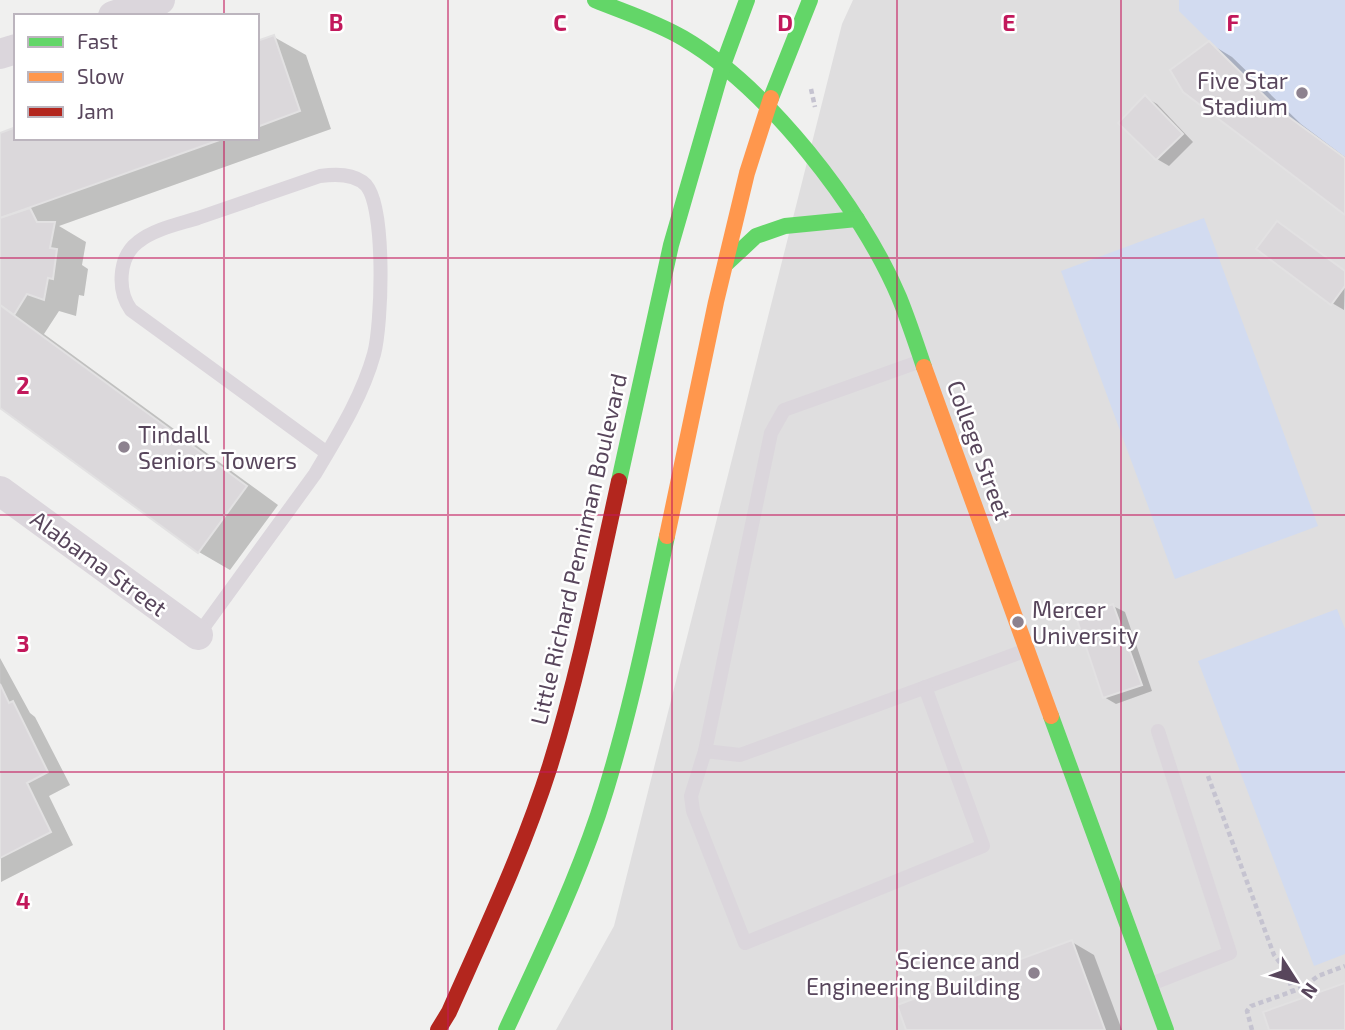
<svg xmlns="http://www.w3.org/2000/svg" width="1345" height="1030" viewBox="0 0 1345 1030" font-family="'Exo 2',sans-serif">
<rect width="100%" height="100%" fill="#f0f0ef"/>
<!-- education -->
<path fill="#dfdedf" d="M 853,0 L 1345,0 L 1345,1030 L 556,1030 L 614,926 L 842,24 Z"/>
<!-- green -->
<g fill="#d2dbf0">
<path d="M 1179,0 L 1345,0 L 1345,158 L 1278,109 L 1179,11 Z"/>
<path d="M 1204,218 L 1318,526 L 1175,579 L 1061,271 Z"/>
<path d="M 1337,609 L 1345,629 L 1345,954 L 1314,966 L 1198,661 Z"/>
</g>
<!-- shadow -->
<g fill="#0003">
<path d="M 274,37 L 306,55 L 331,129 L 59,226 L 86,242 L 82,265 L 88,269 L 84,296 L 79,295 L 76,316 L 59,311 L 44,334 L 278,505 L 230,570 L 199,552 L 0,406 L 0,135 L 16,138 L 257,138 L 257,43 Z"/>
<path d="M 1209,43 L 1232,57 L 1301,124 L 1345,157 L 1345,213 Z"/>
<path d="M 1145,97 L 1157,104 L 1193,142 L 1169,166 L 1157,159 L 1120,123 Z"/>
<path d="M 1277,223 L 1345,271 L 1344,310 L 1332,303 Z"/>
<path d="M 1113,606 L 1125,612 L 1152,691 L 1116,704 L 1104,697 Z"/>
<path d="M 0,658 L 30,713 L 35,717 L 70,785 L 49,796 L 73,845 L 1,882 Z"/>
<path d="M 1072,942 L 1094,955 L 1122,1030 L 908,1030 Z"/>
</g>
<!-- building -->
<g fill="#dbd8db" stroke="#e2e1e2" stroke-width="2">
<path d="M 274,35 L 300,111 L 257,127 L 257,41 Z"/>
<path d="M 1209,41 L 1278,109 L 1345,158 L 1345,215 L 1183,92 L 1170,70 Z"/>
<path d="M 1145,95 L 1183,134 L 1156,160 L 1118,123 Z"/>
<path d="M 16,127 L 16,138 L 225,138 L 0,218 L 0,133 Z"/>
<path d="M 30,208 L 37,222 L 55,222 L 50,248 L 57,249 L 53,279 L 48,278 L 44,300 L 27,294 L 14,315 L 0,305 L 0,218 Z"/>
<path d="M 1277,221 L 1345,271 L 1345,286 L 1331,305 L 1256,249 Z"/>
<path d="M 0,305 L 247,486 L 198,553 L 0,408 Z"/>
<path d="M 1113,604 L 1142,685 L 1103,698 L 1076,617 Z"/>
<path d="M 0,684 L 9,703 L 13,701 L 48,772 L 27,783 L 51,832 L 0,858 Z"/>
<path d="M 1072,940 L 1105,1030 L 906,1030 L 897,1005 Z"/>
<path d="M 1345,983 L 1345,1030 L 1269,1030 L 1263,1012 Z"/>
</g>
<g fill="none" stroke-linecap="round" stroke-linejoin="round">
<!-- path -->
<g stroke="#c5c3d0" stroke-width="4.5" stroke-dasharray="5 3.5" stroke-linecap="butt">
<path d="M 811,89 L 815,107"/>
<path d="M 1208,776 L 1274,955 L 1287,972 L 1292,990"/>
<path d="M 1252,1030 L 1247,1011 L 1251,1006 L 1302,988 L 1318,976 L 1345,966"/>
</g>
<!-- lane -->
<g stroke="#dbd6dc" stroke-width="14">
<path d="M 921,361 L 784,410 L 771,433 L 705,751 L 740,755 L 1027,650"/>
<path d="M 198,635 L 315,474 C 338,435 362,397 374,354 C 382,324 386,208 366,185 C 354,173 335,174 320,176 C 279,190 239,204 198,218 C 179,224 154,229 138,242 C 118,257 117,291 131,310 L 327,453"/>
<path d="M 705,751 L 691,796 L 693,811 L 745,943 L 983,846 L 925,687"/>
<path d="M 1151,984 L 1230,953 L 1158,731"/>
</g>
<!-- street -->
<g stroke="#dbd6dc" stroke-width="30">
<path d="M 113,16 L 160,0"/>
<path d="M 0,54 L 16,49"/>
<path d="M 0,491 L 198,635"/>
</g>
<!-- fast -->
<g stroke="#63d668" stroke-width="16">
<path d="M 595,0 C 624,12 656,22 683,38 C 767,87 861,207 899,297 C 908,319 916,343 924,367"/>
<path d="M 771,98 L 810,0"/>
<path d="M 726,264 L 756,236 L 785,226 L 857,219"/>
<path d="M 619,481 L 671,245 L 723,65 L 747,0"/>
<path d="M 1051,716 L 1166,1030"/>
<path d="M 506,1030 C 539,959 573,889 598,815 C 628,724 647,630 667,536"/>
</g>
<!-- slow -->
<g stroke="#ff974d" stroke-width="16">
<path d="M 924,367 L 1051,716"/>
<path d="M 667,536 L 716,302 L 747,173 L 771,98"/>
</g>
<!-- jam -->
<path stroke="#b3261e" stroke-width="16" d="M 438,1030 L 449,1012 C 485,931 523,851 550,766 C 579,673 598,576 619,481"/>
</g>
<!-- grid -->
<path fill="none" stroke="#c2185b" stroke-width="2" stroke-opacity="0.55" d="M 224,0 L 224,16M 448,0 L 448,1030M 672,0 L 672,1030M 897,0 L 897,1030M 1121,0 L 1121,1030M 224,138 L 224,1030M 0,258 L 1345,258M 0,515 L 1345,515M 0,772 L 1345,772"/>
<!-- markers -->
<g fill="#8d828f" stroke="#fff" stroke-width="2.5">
<circle cx="1302" cy="93" r="7"/>
<circle cx="124" cy="447" r="7"/>
<circle cx="1018" cy="622" r="7"/>
<circle cx="1034" cy="973" r="7"/>
</g>
<g text-anchor="middle" dominant-baseline="central" stroke-width="5" stroke-linejoin="round" paint-order="stroke">
<!-- poi labels -->
<g font-size="23" fill="#58465c" stroke="#fff" text-anchor="end">
<text x="1288" y="80">Five Star<tspan x="1288" dy="26">Stadium</tspan></text>
<text x="138" y="434" text-anchor="start">Tindall<tspan x="138" dy="26">Seniors Towers</tspan></text>
<text x="1032" y="609" text-anchor="start">Mercer<tspan x="1032" dy="26">University</tspan></text>
<text x="1020" y="960">Science and<tspan x="1020" dy="26">Engineering Building</tspan></text>
</g>
<!-- street labels -->
<g font-size="23" fill="#58465c" stroke="#fff">
<text transform="translate(980 450) rotate(70)">College Street</text>
<text transform="translate(578 549) rotate(-77)">Little Richard Penniman Boulevard</text>
<text transform="translate(99 563) rotate(36)">Alabama Street</text>
</g>
</g>
<g font-size="23" text-anchor="middle" font-weight="bold" fill="#c2185b" stroke="#fff" stroke-width="5" stroke-linejoin="round" paint-order="stroke">
<text x="336" y="31">B</text>
<text x="560" y="31">C</text>
<text x="785" y="31">D</text>
<text x="1009" y="31">E</text>
<text x="1233" y="31">F</text>
<text x="23" y="394">2</text>
<text x="23" y="652">3</text>
<text x="23" y="909">4</text>
</g>
<!-- legend -->
<rect x="14" y="14" width="245" height="126" fill="#ffffff" stroke="#bcb5be" stroke-width="2"/>
<rect x="28" y="37" width="35" height="10" fill="#63d668" stroke="#bcb5be" stroke-width="2"/>
<text x="77" y="49" font-size="21" fill="#58465c">Fast</text>
<rect x="28" y="72" width="35" height="10" fill="#ff974d" stroke="#bcb5be" stroke-width="2"/>
<text x="77" y="84" font-size="21" fill="#58465c">Slow</text>
<rect x="28" y="107" width="35" height="10" fill="#b3261e" stroke="#bcb5be" stroke-width="2"/>
<text x="77" y="119" font-size="21" fill="#58465c">Jam</text>
<!-- north arrow -->
<g transform="translate(1296 981) rotate(126)" stroke="#ffffff" stroke-width="5" paint-order="stroke">
<path d="M0-5L12 26L0 18L-12 26Z" fill="#58465c"/>
<text y="-10" font-size="19" font-weight="bold" text-anchor="middle" fill="#58465c">N</text>
</g>
</svg>
